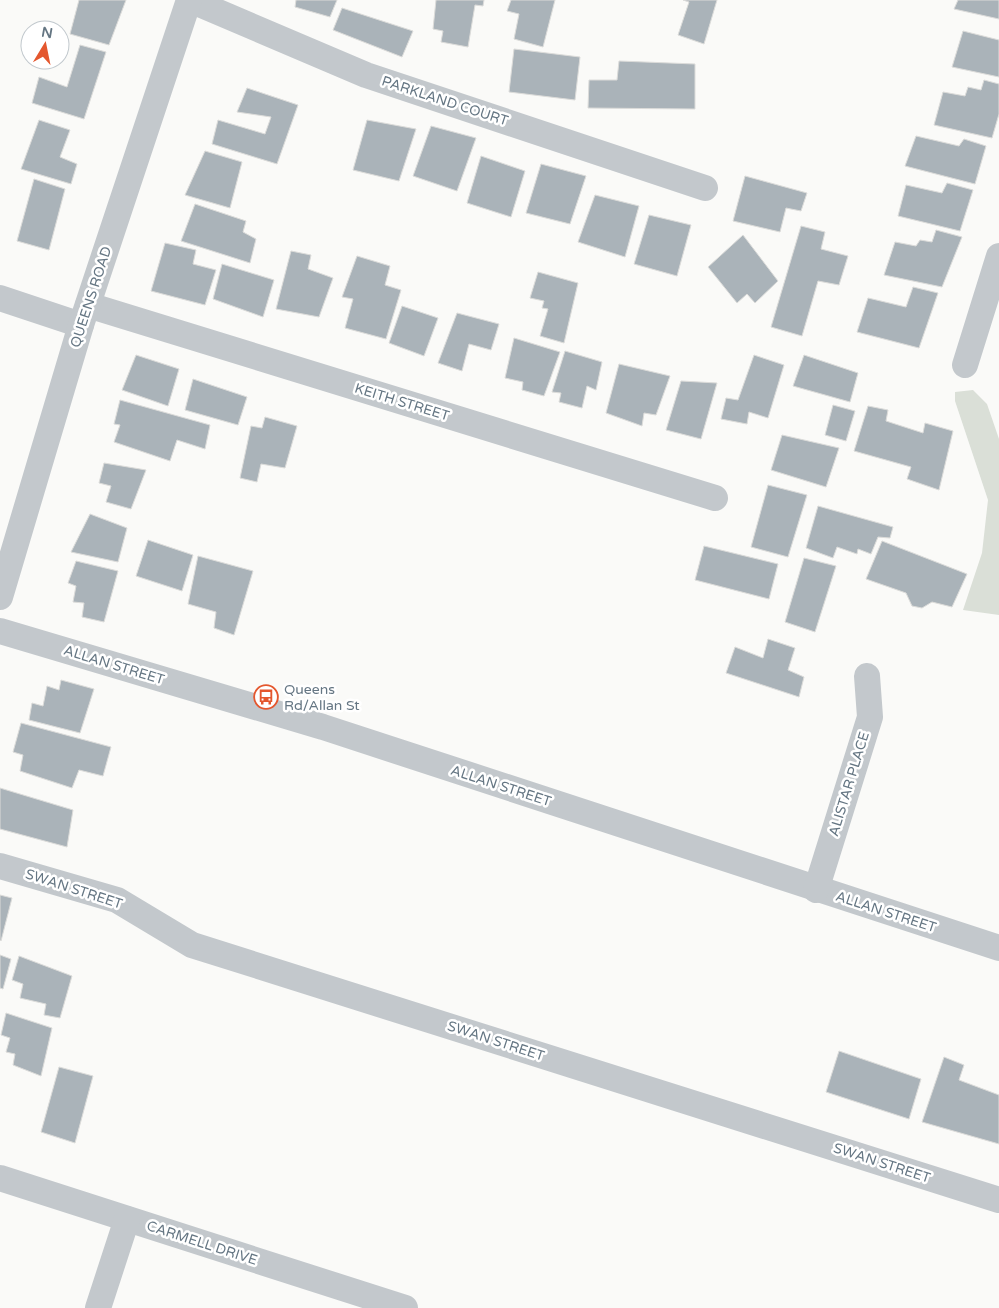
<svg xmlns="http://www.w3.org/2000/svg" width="999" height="1308" viewBox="0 0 999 1308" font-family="'Varela Round',sans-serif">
<rect width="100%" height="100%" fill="#fafaf8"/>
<!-- green -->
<path fill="#dadfd7" d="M 973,390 L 987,404 L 999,439 L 999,615 L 963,610 L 982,553 L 988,500 L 955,401 L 955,392 Z"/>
<!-- building -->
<g fill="#aab3b9" stroke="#dcdcda">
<path d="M 79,0 L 126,0 L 109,45 L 70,34 Z"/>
<path d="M 296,0 L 337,0 L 330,17 L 295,7 Z"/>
<path d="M 436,0 L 484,0 L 483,6 L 475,5 L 468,47 L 441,42 L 443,31 L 433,29 Z"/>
<path d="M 511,0 L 555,0 L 543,47 L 514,39 L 519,14 L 507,11 Z"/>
<path d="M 683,0 L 717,0 L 704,44 L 678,35 L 689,2 Z"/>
<path d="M 958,0 L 999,0 L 999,19 L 954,9 Z"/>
<path d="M 342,8 L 413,31 L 402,57 L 333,30 Z"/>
<path d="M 963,31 L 999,40 L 999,77 L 952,67 Z"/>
<path d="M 80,45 L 106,52 L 84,119 L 32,103 L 39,77 L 67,87 Z"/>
<path d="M 514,49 L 580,57 L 575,100 L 509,92 Z"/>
<path d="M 619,61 L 695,64 L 695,109 L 588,108 L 589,80 L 617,80 Z"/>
<path d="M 984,80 L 999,84 L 999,114 L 992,138 L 934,125 L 943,92 L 965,96 L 968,87 L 981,90 Z"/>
<path d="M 247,88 L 298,105 L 277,164 L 212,144 L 218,120 L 265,134 L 271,117 L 237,112 Z"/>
<path d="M 39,120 L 70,130 L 60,157 L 77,164 L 71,184 L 21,169 Z"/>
<path d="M 367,120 L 416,129 L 399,181 L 353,170 Z"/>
<path d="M 431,126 L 476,138 L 457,191 L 413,176 Z"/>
<path d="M 916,136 L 959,146 L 964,139 L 986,146 L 975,184 L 905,166 Z"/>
<path d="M 205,151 L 242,162 L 230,208 L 185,195 Z"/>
<path d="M 481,156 L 525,171 L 511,217 L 467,203 Z"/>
<path d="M 541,164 L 586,176 L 570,224 L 526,213 Z"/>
<path d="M 745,176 L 807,193 L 801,211 L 786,208 L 780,232 L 733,221 Z"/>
<path d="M 34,179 L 65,189 L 49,250 L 17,241 Z"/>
<path d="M 947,183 L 973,190 L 960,231 L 898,216 L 906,185 L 942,193 Z"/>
<path d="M 595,195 L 639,206 L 625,257 L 578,242 Z"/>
<path d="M 195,204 L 246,221 L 243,232 L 256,239 L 250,263 L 181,241 Z"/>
<path d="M 649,215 L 691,225 L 677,276 L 634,264 Z"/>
<path d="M 801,226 L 825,232 L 821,249 L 848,256 L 839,285 L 818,281 L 802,336 L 771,327 Z"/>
<path d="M 936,230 L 962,237 L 942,287 L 884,275 L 895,242 L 916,246 L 920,240 L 932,242 Z"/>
<path d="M 743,235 L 778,281 L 755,303 L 747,294 L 737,303 L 708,267 Z"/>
<path d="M 165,243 L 196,250 L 193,264 L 216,270 L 205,305 L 151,291 Z"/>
<path d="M 291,251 L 311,255 L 308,269 L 333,278 L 319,317 L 276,309 Z"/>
<path d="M 357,256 L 390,266 L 385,285 L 401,290 L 386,339 L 345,328 L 353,299 L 342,297 Z"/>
<path d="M 222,264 L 274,280 L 263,317 L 213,299 Z"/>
<path d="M 538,272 L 578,283 L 564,343 L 540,336 L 548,309 L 542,308 L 544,301 L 530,298 Z"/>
<path d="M 913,287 L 938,293 L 919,348 L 857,332 L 868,298 L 906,307 Z"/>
<path d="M 402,306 L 438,318 L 424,356 L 389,343 Z"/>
<path d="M 457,313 L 499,324 L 491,350 L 469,344 L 462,371 L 438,363 Z"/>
<path d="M 514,338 L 560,352 L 544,396 L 522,390 L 523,382 L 505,378 Z"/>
<path d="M 565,351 L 602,362 L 596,390 L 587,386 L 582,408 L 559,402 L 561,393 L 552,392 Z"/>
<path d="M 136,355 L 179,369 L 168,406 L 122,390 Z"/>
<path d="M 754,355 L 784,365 L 768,418 L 749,412 L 747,424 L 721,419 L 726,398 L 738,400 Z"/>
<path d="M 804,355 L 858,373 L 850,402 L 793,386 Z"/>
<path d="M 619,364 L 670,376 L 656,415 L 644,413 L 642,426 L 606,413 Z"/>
<path d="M 193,379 L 247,397 L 238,425 L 185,410 Z"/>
<path d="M 681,381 L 717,383 L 701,439 L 666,430 Z"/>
<path d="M 120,400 L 210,425 L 205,449 L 177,440 L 170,461 L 114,442 L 120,425 L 114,424 Z"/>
<path d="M 833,405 L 855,411 L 846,441 L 825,435 Z"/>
<path d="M 868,406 L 888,410 L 886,421 L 923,433 L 925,423 L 953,431 L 939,490 L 907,479 L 911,467 L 854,451 Z"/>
<path d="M 265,417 L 297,426 L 285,468 L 261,464 L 257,482 L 240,478 L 251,426 L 262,428 Z"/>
<path d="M 782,435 L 839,448 L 826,487 L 771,470 Z"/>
<path d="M 104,463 L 146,470 L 131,509 L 106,502 L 111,486 L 99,483 Z"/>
<path d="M 768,485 L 807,495 L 788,557 L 751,547 Z"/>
<path d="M 818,506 L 893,527 L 890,538 L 878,537 L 871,554 L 858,549 L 857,554 L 837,547 L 833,558 L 806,548 Z"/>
<path d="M 90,514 L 127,528 L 118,562 L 71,552 Z"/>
<path d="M 148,540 L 193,555 L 182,591 L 136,576 Z"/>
<path d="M 882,541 L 967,574 L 952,607 L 932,602 L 922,608 L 912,606 L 906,593 L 866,579 Z"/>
<path d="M 704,546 L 778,564 L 769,599 L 695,580 Z"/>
<path d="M 198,556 L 253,571 L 234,635 L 214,628 L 216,612 L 188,604 Z"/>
<path d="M 804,558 L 836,566 L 815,632 L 785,622 Z"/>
<path d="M 76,561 L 118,571 L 104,622 L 82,617 L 84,603 L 73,602 L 76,586 L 68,583 Z"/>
<path d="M 768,639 L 795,648 L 788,670 L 804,677 L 799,697 L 726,673 L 735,647 L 763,658 Z"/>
<path d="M 61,680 L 94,689 L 80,733 L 29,720 L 32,703 L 43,706 L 47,686 L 59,690 Z"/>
<path d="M 21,723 L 111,747 L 103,776 L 79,770 L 72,788 L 20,771 L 23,755 L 13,752 Z"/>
<path d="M 0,788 L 73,810 L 67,847 L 0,829 Z"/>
<path d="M 0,895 L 12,898 L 1,941 L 0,940 Z"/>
<path d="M 0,955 L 11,959 L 3,989 L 0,988 Z"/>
<path d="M 19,956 L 72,976 L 60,1018 L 44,1015 L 46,1004 L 20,998 L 23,984 L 12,980 Z"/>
<path d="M 6,1013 L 52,1028 L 41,1076 L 13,1065 L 15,1054 L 6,1052 L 10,1038 L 1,1035 Z"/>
<path d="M 839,1051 L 921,1079 L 909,1119 L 826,1092 Z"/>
<path d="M 944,1057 L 964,1065 L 959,1080 L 999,1095 L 999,1144 L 922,1122 Z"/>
<path d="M 59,1067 L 93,1076 L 75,1143 L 41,1132 Z"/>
</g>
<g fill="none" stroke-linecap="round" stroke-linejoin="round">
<!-- minor -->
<g stroke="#c3c8cc" stroke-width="26">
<path d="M 190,0 L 366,75 L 705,188"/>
<path d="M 0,298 L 81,325"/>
<path d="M 88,305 L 715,498"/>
<path d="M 965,365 L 999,256"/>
<path d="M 0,597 L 81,325 L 189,0"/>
<path d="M 0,631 L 323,727 L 999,948"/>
<path d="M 0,866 L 117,900 L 192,945 L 999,1200"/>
<path d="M 816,890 L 870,717 L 867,676"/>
<path d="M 0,1178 L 405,1308"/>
<path d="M 98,1308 L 127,1219"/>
</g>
</g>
<!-- icons -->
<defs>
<g id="bus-ring" transform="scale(1.25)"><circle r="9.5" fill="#fff" stroke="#e4572e" stroke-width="1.5"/><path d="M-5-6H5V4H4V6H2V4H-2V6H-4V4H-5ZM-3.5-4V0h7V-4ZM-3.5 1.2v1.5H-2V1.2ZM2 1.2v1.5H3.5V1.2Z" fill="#e4572e"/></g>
</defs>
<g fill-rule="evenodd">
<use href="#bus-ring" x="266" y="697"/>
</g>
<g text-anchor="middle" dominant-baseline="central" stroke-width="5" stroke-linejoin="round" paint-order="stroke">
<!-- street labels -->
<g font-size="14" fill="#657683" stroke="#fff">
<text transform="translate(445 101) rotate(18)">PARKLAND COURT</text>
<text transform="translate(91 297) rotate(-72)">QUEENS ROAD</text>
<text transform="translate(402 402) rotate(17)">KEITH STREET</text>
<text transform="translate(114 665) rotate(17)">ALLAN STREET</text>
<text transform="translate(849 784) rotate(-73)">ALISTAR PLACE</text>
<text transform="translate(501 786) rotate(18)">ALLAN STREET</text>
<text transform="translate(74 889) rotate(18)">SWAN STREET</text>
<text transform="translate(886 912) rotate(18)">ALLAN STREET</text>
<text transform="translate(496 1041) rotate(18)">SWAN STREET</text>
<text transform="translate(882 1163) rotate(18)">SWAN STREET</text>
<text transform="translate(202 1243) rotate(18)">CARMELL DRIVE</text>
</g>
<!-- poi labels -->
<g font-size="14" fill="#657683" stroke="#fff" text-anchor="start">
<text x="284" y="689">Queens<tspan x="284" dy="16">Rd/Allan St</tspan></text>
</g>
</g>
<!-- north arrow -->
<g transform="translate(45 45) rotate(10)"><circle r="24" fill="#ffffff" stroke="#c1c8cd"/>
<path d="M0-4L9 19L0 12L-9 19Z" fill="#e4572e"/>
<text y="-8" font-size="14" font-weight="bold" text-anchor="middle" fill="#657683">N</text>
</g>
</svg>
